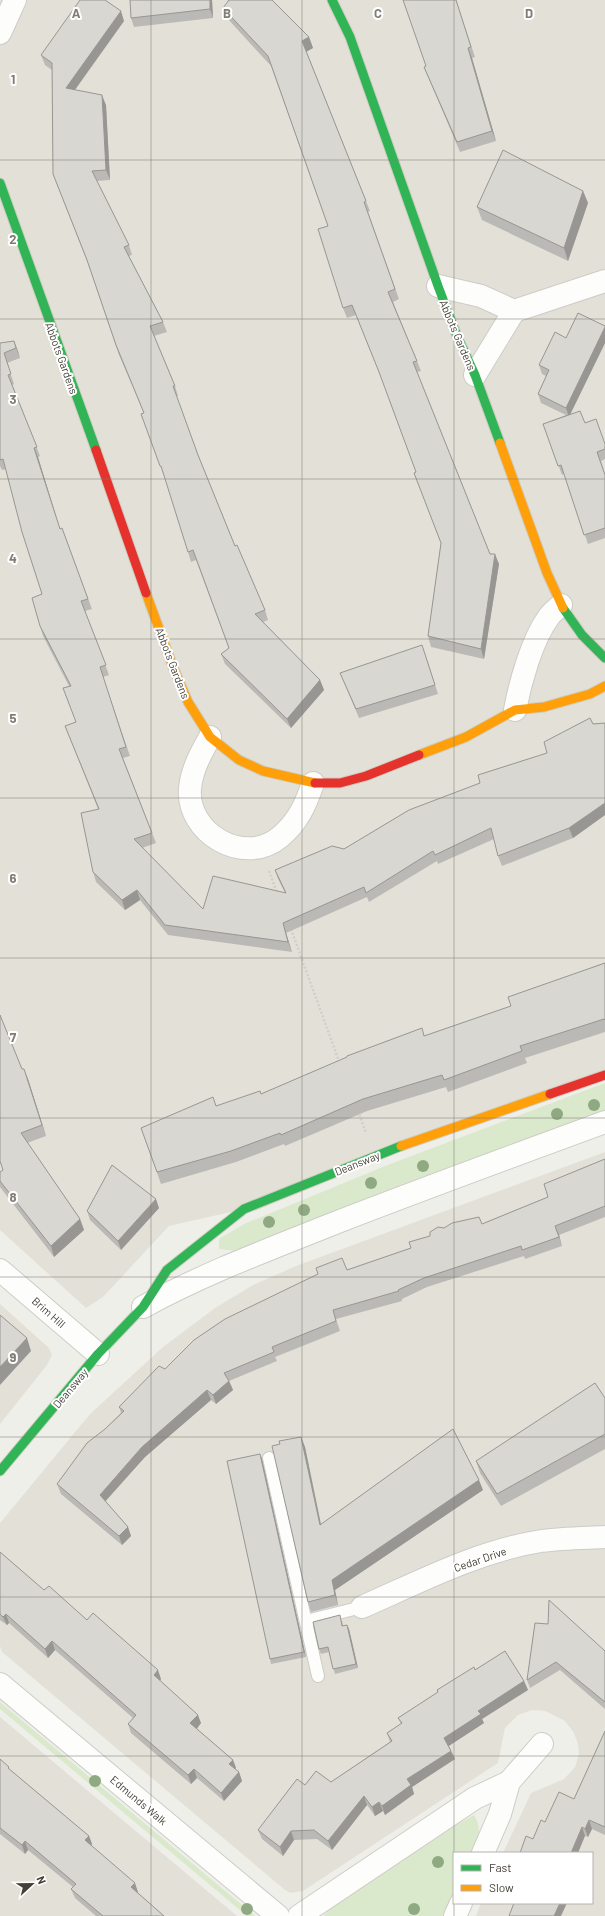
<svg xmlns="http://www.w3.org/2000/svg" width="605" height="1916" viewBox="0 0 605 1916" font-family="Barlow,sans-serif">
<rect width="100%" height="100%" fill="#efefea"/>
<!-- residential -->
<g fill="#e3e1d7">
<path d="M 0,0 L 605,0 L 605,1074 L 244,1209 L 169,1226 L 103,1297 L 86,1308 L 0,1230 Z"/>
<path d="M 605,1152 L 605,1916 L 476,1916 L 481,1903 L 592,1903 L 592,1853 L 503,1853 L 531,1793 L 564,1779 L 575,1767 L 579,1754 L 578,1744 L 574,1733 L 565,1721 L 545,1711 L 532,1710 L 518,1715 L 505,1728 L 498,1763 L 303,1891 L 290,1893 L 285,1890 L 2,1652 L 0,1646 L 0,1523 L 90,1414 L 163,1347 L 215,1308 L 253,1285 L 296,1266 Z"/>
<path d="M 0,1304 L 49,1348 L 52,1355 L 47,1365 L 0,1424 Z"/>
<path d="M 0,1717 L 237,1916 L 0,1916 Z"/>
</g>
<!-- green -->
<g fill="#dae8cc">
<path d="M 605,1083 L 605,1111 L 236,1251 L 219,1249 L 219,1239 L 244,1224 L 385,1166 Z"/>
<path d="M 0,1702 L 255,1916 L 247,1916 L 216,1890 L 0,1709 Z"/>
<path d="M 474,1815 C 483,1830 478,1839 472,1853 L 454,1853 L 454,1894 L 444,1916 L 323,1916 L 330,1909 L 456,1825 Z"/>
</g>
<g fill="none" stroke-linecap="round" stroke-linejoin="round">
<!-- lane casing -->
<g stroke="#cdccc7" stroke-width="14">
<g id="lane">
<path d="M 269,1458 L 318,1676"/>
<path d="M 306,1621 L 362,1607"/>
</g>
</g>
<!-- street casing -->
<g stroke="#cdccc7" stroke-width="24">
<g id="street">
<path d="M 0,33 L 15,0"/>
<path d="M 438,286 L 481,296 L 514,311 L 605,281"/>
<path d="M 475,375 L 514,311"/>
<path d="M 515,710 C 520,683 532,640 548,618 C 551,613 557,609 561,605"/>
<path d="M 210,737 C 201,753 192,769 190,788 C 186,833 244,867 280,837 C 298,822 306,804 313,783"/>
<path d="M 0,1270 L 98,1354"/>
<path d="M 143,1307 C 205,1273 270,1249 335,1223 C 425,1188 515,1155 605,1122"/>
<path d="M 362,1607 C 419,1582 478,1551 541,1541 C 562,1538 584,1538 605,1537"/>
<path d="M 0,1684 L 278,1916"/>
<path d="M 483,1853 L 500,1814 L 509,1782"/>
<path d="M 299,1916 L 475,1798 L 509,1782 L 542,1744"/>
<path d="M 455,1916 L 461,1903"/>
</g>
</g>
<!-- fast casing -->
<g stroke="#ceccc1" stroke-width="11">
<g id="fast">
<path d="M 332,0 L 350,37 L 438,286 L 457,336 L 475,375 L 500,443"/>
<path d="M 0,183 L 96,450"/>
<path d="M 563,608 L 582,635 L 605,658"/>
<path d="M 0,1471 L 98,1354 L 143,1307 L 167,1270 L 244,1209 L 401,1146"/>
</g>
</g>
<!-- slow casing -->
<g stroke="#ceccc1" stroke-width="11">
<g id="slow">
<path d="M 500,443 L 547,573 L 563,608"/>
<path d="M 146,593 L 173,667 L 188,702 L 210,737 L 239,760 L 263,771 L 315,783"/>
<path d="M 419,755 L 466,737 L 515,710 L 544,707 L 590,694 L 605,686"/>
<path d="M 401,1146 L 550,1094"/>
</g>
</g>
<!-- jam casing -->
<g stroke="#ceccc1" stroke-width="11">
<g id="jam">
<path d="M 96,450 L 146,593"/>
<path d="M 315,783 L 340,783 L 366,776 L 419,755"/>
<path d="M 550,1094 L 605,1075"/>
</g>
</g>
<!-- path -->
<g stroke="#d0cecb" stroke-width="2.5" stroke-dasharray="2 2" stroke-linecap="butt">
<path d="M 269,871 L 277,893"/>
<path d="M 291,929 L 340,1064"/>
<path d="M 358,1111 L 366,1133"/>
</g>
<!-- lane -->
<use href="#lane" stroke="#fdfdfc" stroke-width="12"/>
<!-- street -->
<use href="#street" stroke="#fdfdfc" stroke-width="22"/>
<!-- fast -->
<use href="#fast" stroke="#30b455" stroke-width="9"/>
<!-- slow -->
<use href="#slow" stroke="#ff9f0a" stroke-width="9"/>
<!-- jam -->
<use href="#jam" stroke="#e5322d" stroke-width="9"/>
</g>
<!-- trees -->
<g fill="#8faa83">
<circle cx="594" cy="1105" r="6"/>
<circle cx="557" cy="1114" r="6"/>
<circle cx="423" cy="1166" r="6"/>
<circle cx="371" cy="1183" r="6"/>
<circle cx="304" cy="1210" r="6"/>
<circle cx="269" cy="1222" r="6"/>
<circle cx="95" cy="1781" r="6"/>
<circle cx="438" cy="1862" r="6"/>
<circle cx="247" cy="1909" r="6"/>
<circle cx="414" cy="1909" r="6"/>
</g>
<!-- wall -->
<g fill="#bab9b5">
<path d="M 130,0 L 212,0 L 213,18 L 134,27 L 131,18 Z"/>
<path d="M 456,0 L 475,57 L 472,58 L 496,141 L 460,152 L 428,77 L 424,67 L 426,66 Z"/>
<path d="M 223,8 L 309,37 L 313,48 L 306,51 L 370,211 L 368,212 L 399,299 L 393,302 L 421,371 L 417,372 L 490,554 L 499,564 L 484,659 L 431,647 L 428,636 L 441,543 L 414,473 L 416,472 L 383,382 L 356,315 L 347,318 L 343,308 L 328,226 L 271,66 L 227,18 Z"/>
<path d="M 124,21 L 75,90 L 106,105 L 110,180 L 97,181 L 129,245 L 132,255 L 129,256 L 163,322 L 167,332 L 154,336 L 175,386 L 178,396 L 176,396 L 198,455 L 235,546 L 265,610 L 268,620 L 263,622 L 320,680 L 324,690 L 291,728 L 225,664 L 221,654 L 229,648 L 196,560 L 191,562 L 188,552 L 165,476 L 164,476 L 141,414 L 144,413 L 119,355 L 89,266 L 53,174 L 52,70 L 45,65 L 41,55 Z"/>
<path d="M 583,191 L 588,203 L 568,261 L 482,220 L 477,207 Z"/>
<path d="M 605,326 L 605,343 L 570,414 L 585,423 L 605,444 L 605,459 L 601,461 L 605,474 L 605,538 L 588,544 L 564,474 L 562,475 L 543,424 L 566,415 L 541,403 L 538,394 L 546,376 L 542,374 L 539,365 L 566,338 Z"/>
<path d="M 14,341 L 20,358 L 7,363 L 14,384 L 12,385 L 40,456 L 38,457 L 60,529 L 62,528 L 92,609 L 85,611 L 109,675 L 103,677 L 130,756 L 123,758 L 156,843 L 142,848 L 203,909 L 285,893 L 278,879 L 275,870 L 344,849 L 480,783 L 547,753 L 593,724 L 605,723 L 605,815 L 573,838 L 502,866 L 498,856 L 494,839 L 438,864 L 437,861 L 369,902 L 367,897 L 286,933 L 292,952 L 168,935 L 140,900 L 125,910 L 96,882 L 93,872 L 98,809 L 65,726 L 76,722 L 63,688 L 69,686 L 43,636 L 40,626 L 42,594 L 6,469 L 2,470 L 0,466 L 0,342 L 0,343 Z"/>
<path d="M 425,654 L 438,694 L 359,718 L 340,673 Z"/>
<path d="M 605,963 L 605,1032 L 525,1058 L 527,1063 L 448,1092 L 446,1087 L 367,1111 L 285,1146 L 284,1144 L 236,1162 L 161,1184 L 141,1128 L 216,1106 L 262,1094 L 422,1028 L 424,1036 L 511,1006 L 595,966 Z"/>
<path d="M 22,1069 L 28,1079 L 46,1136 L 27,1143 L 80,1219 L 84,1230 L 54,1257 L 0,1187 L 0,1172 L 3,1170 Z"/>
<path d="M 605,1159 L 605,1217 L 559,1235 L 562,1246 L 525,1259 L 524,1256 L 427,1287 L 402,1299 L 402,1301 L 336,1319 L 340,1331 L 275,1357 L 277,1361 L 229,1381 L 233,1390 L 216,1404 L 211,1400 L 145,1457 L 105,1501 L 128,1527 L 131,1536 L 122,1545 L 61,1494 L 57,1484 L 105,1429 L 121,1413 L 119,1407 L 165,1369 L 347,1270 L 411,1248 L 430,1236 L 444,1228 L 482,1224 L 548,1197 Z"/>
<path d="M 159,1208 L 121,1250 L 90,1220 L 87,1211 Z"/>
<path d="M 605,1398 L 605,1449 L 501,1506 L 480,1473 L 476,1461 Z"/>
<path d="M 301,1437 L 305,1447 L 321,1524 L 483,1490 L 335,1590 L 338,1605 L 311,1612 L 308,1602 L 280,1444 Z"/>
<path d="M 260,1454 L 262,1459 L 306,1657 L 271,1664 L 270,1659 Z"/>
<path d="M 0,1552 L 44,1590 L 87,1620 L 161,1679 L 160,1681 L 201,1723 L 197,1729 L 233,1760 L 236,1768 L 235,1769 L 239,1772 L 242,1781 L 224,1801 L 197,1778 L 191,1784 L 131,1733 L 128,1724 L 133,1718 L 55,1650 L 48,1658 L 9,1623 L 7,1625 L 0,1620 Z"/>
<path d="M 342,1620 L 343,1626 L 349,1629 L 358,1668 L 335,1674 L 329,1652 L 321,1654 L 319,1649 Z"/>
<path d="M 535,1623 L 605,1651 L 605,1709 L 560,1670 L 530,1688 L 527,1680 Z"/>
<path d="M 475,1670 L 524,1681 L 528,1690 L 482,1719 L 484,1723 L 449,1746 L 455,1759 L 412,1787 L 414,1794 L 385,1815 L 383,1811 L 375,1816 L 367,1805 L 332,1850 L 317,1839 L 294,1840 L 283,1856 L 262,1839 L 258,1830 L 305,1785 L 331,1782 L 390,1742 L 387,1733 L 401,1724 L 398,1718 L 438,1693 L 437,1690 Z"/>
<path d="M 605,1731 L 605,1835 L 592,1829 L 588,1837 L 585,1836 L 533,1839 L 545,1822 L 574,1799 Z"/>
<path d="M 0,1759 L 10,1770 L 89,1836 L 92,1844 L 91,1846 L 138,1892 L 138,1893 L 164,1916 L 96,1916 L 75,1898 L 71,1889 L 73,1887 L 28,1850 L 25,1854 L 0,1834 Z"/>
</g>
<!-- shaded-wall -->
<g fill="#979693">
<path d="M 210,0 L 212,0 L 213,18 L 210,9 Z"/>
<path d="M 121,11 L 124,21 L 69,98 L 66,88 Z"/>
<path d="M 309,37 L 313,48 L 306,52 L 302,41 Z"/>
<path d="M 468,48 L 472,58 L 496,141 L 492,131 Z"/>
<path d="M 102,95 L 106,105 L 110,180 L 106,170 Z"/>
<path d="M 583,191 L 588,203 L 568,261 L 564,248 Z"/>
<path d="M 605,327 L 605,343 L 569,417 L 566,408 Z"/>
<path d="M 14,341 L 18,351 L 20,358 L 16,348 Z"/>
<path d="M 34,448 L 38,457 L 63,539 L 60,529 Z"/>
<path d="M 495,554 L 499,564 L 484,659 L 481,649 Z"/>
<path d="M 320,680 L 324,690 L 291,728 L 287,719 Z"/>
<path d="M 605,803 L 605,815 L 573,838 L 569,828 Z"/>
<path d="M 137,890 L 140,900 L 125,910 L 122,900 Z"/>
<path d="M 283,923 L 286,933 L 292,952 L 288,942 Z"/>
<path d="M 24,1069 L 28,1079 L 46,1136 L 42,1125 Z"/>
<path d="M 156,1199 L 159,1208 L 121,1250 L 118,1241 Z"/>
<path d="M 80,1219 L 84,1230 L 54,1257 L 51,1246 Z"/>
<path d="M 555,1226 L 559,1235 L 562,1246 L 559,1237 Z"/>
<path d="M 27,1338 L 31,1351 L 0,1385 L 0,1367 Z"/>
<path d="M 229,1381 L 233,1390 L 216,1404 L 213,1395 Z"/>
<path d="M 207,1390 L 211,1400 L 145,1457 L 103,1504 L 100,1495 L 142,1447 Z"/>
<path d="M 301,1437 L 305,1447 L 323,1535 L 320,1525 Z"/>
<path d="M 260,1454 L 262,1459 L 306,1657 L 304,1652 Z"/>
<path d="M 479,1480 L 483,1490 L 335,1590 L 338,1605 L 335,1595 L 332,1580 Z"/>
<path d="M 128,1527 L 131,1536 L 122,1545 L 119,1536 Z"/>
<path d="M 6,1614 L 9,1623 L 7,1625 L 3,1617 Z"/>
<path d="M 347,1625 L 349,1629 L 358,1668 L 356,1664 Z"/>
<path d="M 52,1641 L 55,1650 L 48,1658 L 45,1649 Z"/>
<path d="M 158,1670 L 161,1679 L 157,1684 L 154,1675 Z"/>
<path d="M 524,1681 L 528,1690 L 482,1719 L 484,1723 L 447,1747 L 444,1738 L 478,1711 Z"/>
<path d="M 198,1715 L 201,1723 L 194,1732 L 190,1723 Z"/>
<path d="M 451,1751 L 455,1759 L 412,1787 L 414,1794 L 385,1815 L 382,1806 L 407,1779 Z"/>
<path d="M 233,1760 L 236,1768 L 232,1773 L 229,1764 Z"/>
<path d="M 194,1769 L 197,1778 L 191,1784 L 188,1775 Z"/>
<path d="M 239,1772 L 242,1781 L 224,1801 L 221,1793 Z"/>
<path d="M 364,1796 L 367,1805 L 332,1850 L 328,1841 Z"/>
<path d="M 379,1802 L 383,1811 L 375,1816 L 372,1807 Z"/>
<path d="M 589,1820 L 592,1829 L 588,1837 L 585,1829 Z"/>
<path d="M 582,1827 L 585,1836 L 578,1853 L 571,1853 Z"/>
<path d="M 291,1831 L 294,1840 L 283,1856 L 280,1847 Z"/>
<path d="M 89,1836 L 92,1844 L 88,1849 L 85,1840 Z"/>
<path d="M 25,1841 L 28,1850 L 25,1854 L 22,1845 Z"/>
<path d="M 135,1883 L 138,1892 L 135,1896 L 131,1887 Z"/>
<path d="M 560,1903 L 567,1903 L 561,1916 L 554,1916 Z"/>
</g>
<!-- building -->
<g fill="#d8d7d2" stroke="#979693">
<path d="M 80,0 L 105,0 L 121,11 L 66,88 L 102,95 L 106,170 L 92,171 L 129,245 L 124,247 L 163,322 L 150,326 L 175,386 L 173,386 L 198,455 L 235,546 L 237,545 L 265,610 L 255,614 L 320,680 L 287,719 L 221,654 L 229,648 L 193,550 L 188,552 L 161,466 L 160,466 L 141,414 L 144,413 L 116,345 L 87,260 L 53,174 L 52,63 L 41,55 Z"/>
<path d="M 130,0 L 210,0 L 210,9 L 131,18 Z"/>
<path d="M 229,0 L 272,0 L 309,37 L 302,41 L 366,201 L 364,202 L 395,289 L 388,292 L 417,361 L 413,362 L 490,554 L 495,554 L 481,649 L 428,636 L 441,543 L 414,473 L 416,472 L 379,372 L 352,305 L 343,308 L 318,229 L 328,226 L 268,56 L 223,8 Z"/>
<path d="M 403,0 L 456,0 L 471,47 L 468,48 L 492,131 L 457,142 L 424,67 L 426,66 Z"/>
<path d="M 503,150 L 583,191 L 564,248 L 477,207 Z"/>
<path d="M 578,313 L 605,326 L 605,327 L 566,408 L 538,394 L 549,370 L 539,365 L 555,332 L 566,338 Z"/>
<path d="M 14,341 L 16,348 L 4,353 L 11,374 L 8,375 L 37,447 L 34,448 L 60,529 L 62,528 L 88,599 L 81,601 L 106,665 L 100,667 L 126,747 L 119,749 L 152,833 L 134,839 L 203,909 L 213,876 L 286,893 L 275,870 L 332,846 L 344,849 L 409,810 L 480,783 L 478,775 L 547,753 L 544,742 L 590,718 L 593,724 L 605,723 L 605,803 L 569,828 L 498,856 L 491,828 L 435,855 L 433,851 L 366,893 L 364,887 L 283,923 L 288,942 L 165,925 L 137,890 L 122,900 L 93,872 L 81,813 L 99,809 L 65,726 L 76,722 L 63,688 L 71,686 L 40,626 L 32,598 L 42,594 L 22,532 L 3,459 L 0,460 L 0,343 Z"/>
<path d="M 580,411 L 585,423 L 596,419 L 605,444 L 605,449 L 597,452 L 605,475 L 605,528 L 584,535 L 561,465 L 558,466 L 543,424 Z"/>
<path d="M 422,645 L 435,685 L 356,709 L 340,673 Z"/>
<path d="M 605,963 L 605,1020 L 604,1019 L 520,1046 L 522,1051 L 444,1080 L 442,1075 L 363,1099 L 281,1135 L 280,1133 L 231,1151 L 157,1172 L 141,1128 L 213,1097 L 216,1106 L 260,1091 L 261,1094 L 347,1057 L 347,1056 L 422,1028 L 424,1036 L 511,1006 L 508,997 Z"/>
<path d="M 0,1015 L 22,1069 L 24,1069 L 42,1125 L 21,1133 L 80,1219 L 51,1246 L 0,1181 L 0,1172 L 3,1170 L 0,1161 Z"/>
<path d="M 605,1159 L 605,1206 L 555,1226 L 559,1237 L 522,1250 L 521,1246 L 424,1278 L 398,1290 L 399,1291 L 333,1310 L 336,1321 L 272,1347 L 274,1352 L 224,1373 L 229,1381 L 213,1395 L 207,1390 L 142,1447 L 100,1495 L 128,1527 L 119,1536 L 57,1484 L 87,1443 L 105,1429 L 124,1411 L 119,1407 L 159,1366 L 165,1369 L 194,1340 L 225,1319 L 318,1274 L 316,1268 L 342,1258 L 347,1270 L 411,1248 L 409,1242 L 430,1236 L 430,1232 L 438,1227 L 444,1228 L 452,1223 L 479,1217 L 482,1224 L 548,1197 L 544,1184 Z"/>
<path d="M 112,1165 L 156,1199 L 118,1241 L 87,1211 Z"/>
<path d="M 0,1315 L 27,1338 L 0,1367 Z"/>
<path d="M 595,1383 L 605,1398 L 605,1434 L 497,1494 L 476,1461 Z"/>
<path d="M 453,1429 L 479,1480 L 332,1580 L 335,1595 L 308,1602 L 272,1446 L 280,1444 L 279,1441 L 301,1437 L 320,1525 Z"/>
<path d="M 260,1454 L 304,1652 L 270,1659 L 227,1461 Z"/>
<path d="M 0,1552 L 44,1590 L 49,1586 L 87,1620 L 93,1613 L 158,1670 L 154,1675 L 198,1715 L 190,1723 L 233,1760 L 229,1764 L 239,1772 L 221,1793 L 194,1769 L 188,1775 L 128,1724 L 136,1715 L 52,1641 L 45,1649 L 6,1614 L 3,1617 L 0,1614 Z"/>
<path d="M 549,1600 L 605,1651 L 605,1702 L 556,1662 L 527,1680 L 535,1623 L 548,1624 Z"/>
<path d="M 340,1615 L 342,1626 L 347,1625 L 356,1664 L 333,1669 L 328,1647 L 319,1649 L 313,1622 Z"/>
<path d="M 505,1651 L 524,1681 L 478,1711 L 481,1714 L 444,1738 L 451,1751 L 407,1779 L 411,1785 L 382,1806 L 379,1802 L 372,1807 L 364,1796 L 328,1841 L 314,1830 L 291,1831 L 280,1847 L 258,1830 L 297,1779 L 305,1785 L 316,1771 L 331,1782 L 392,1741 L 387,1733 L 402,1723 L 398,1718 L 438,1692 L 437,1690 L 474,1667 L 475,1670 Z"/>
<path d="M 605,1731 L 605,1827 L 589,1820 L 585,1829 L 582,1827 L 571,1853 L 520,1853 L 526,1836 L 533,1839 L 541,1820 L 545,1822 L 559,1792 L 574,1799 Z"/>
<path d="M 0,1759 L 9,1767 L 8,1768 L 89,1836 L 85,1840 L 135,1883 L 131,1887 L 164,1916 L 103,1916 L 71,1889 L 76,1884 L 25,1841 L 22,1845 L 0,1828 Z"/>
<path d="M 514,1903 L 560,1903 L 554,1916 L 509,1916 Z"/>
</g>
<!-- grid -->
<path fill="none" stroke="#807d75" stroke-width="1" stroke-opacity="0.55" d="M 151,0 L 151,1916M 302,0 L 302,1916M 454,0 L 454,1916M 0,160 L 605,160M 0,319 L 605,319M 0,479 L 605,479M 0,639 L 605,639M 0,798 L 605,798M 0,958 L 605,958M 0,1118 L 605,1118M 0,1277 L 605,1277M 0,1437 L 605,1437M 0,1597 L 605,1597M 0,1756 L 605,1756"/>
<g text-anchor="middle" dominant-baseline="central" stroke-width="4" stroke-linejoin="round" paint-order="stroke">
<!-- street labels -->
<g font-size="11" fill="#444036" stroke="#fff">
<text transform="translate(458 335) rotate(67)">Abbots Gardens</text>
<text transform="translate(62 358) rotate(70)">Abbots Gardens</text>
<text transform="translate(173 663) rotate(69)">Abbots Gardens</text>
<text transform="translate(357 1163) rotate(-22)">Deansway</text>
<text transform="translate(49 1312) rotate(41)">Brim Hill</text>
<text transform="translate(70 1388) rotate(-50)">Deansway</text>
<text transform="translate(480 1559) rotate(-19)">Cedar Drive</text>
<text transform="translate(139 1800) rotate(40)">Edmunds Walk</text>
</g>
</g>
<g font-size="13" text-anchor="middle" font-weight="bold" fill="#807d75" stroke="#fff" stroke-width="4" stroke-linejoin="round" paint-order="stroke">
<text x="76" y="18">A</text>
<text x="227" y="18">B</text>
<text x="378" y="18">C</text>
<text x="529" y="18">D</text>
<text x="13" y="84">1</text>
<text x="13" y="244">2</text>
<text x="13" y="404">3</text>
<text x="13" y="563">4</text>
<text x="13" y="723">5</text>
<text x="13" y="883">6</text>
<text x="13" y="1042">7</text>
<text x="13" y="1202">8</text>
<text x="13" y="1362">9</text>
</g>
<!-- legend -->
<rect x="453" y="1852" width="140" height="52" fill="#ffffff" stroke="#b4b3af"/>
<rect x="461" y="1865" width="20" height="6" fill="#30b455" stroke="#b4b3af"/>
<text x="489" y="1872" font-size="12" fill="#444036">Fast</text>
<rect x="461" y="1885" width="20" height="6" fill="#ff9f0a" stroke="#b4b3af"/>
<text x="489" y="1892" font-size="12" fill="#444036">Slow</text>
<!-- north arrow -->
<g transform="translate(32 1884) rotate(68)" stroke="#ffffff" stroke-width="3" paint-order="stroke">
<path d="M0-3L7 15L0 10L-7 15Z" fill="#444036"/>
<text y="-6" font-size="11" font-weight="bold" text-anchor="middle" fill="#444036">N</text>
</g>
</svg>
